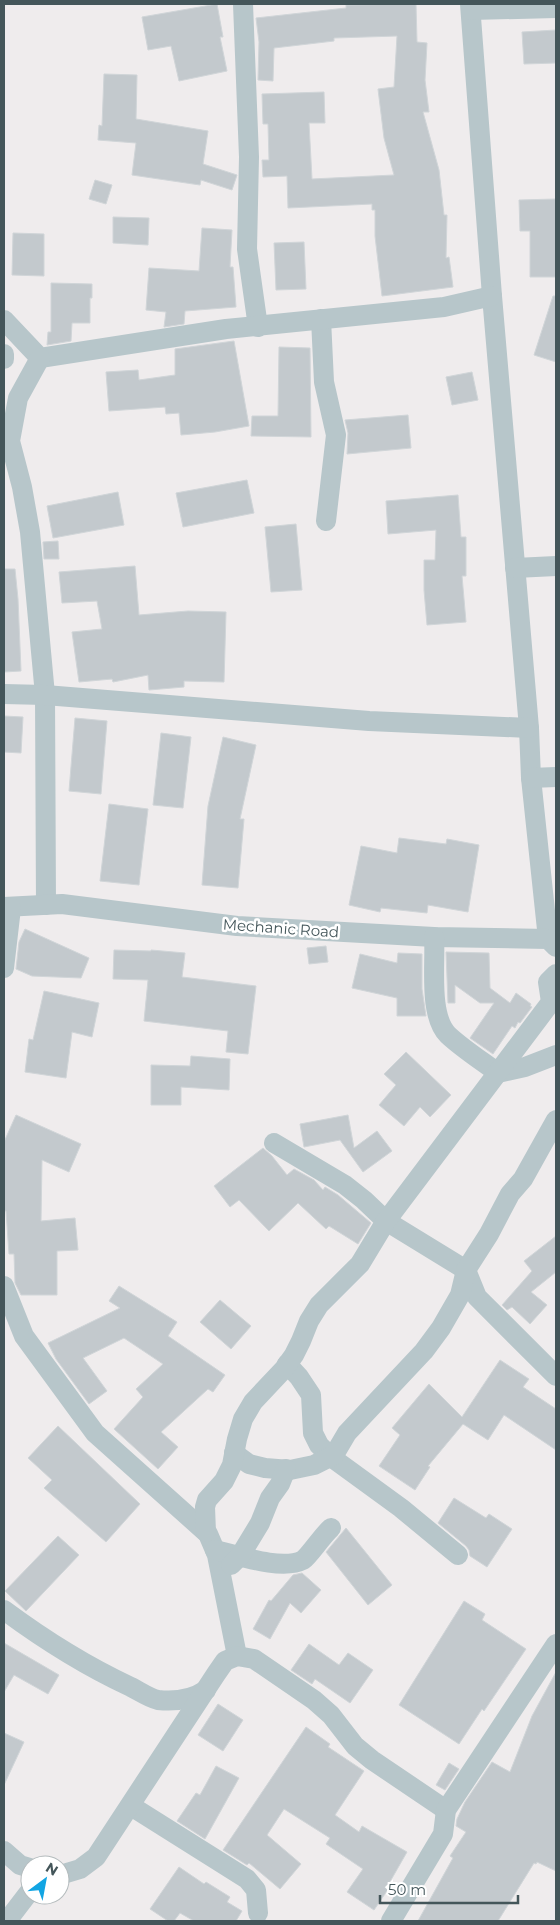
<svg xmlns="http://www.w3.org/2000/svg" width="560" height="1925" viewBox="0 0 560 1925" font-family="Montserrat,sans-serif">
<rect width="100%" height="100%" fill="#efeced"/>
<!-- building -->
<g fill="#c3c9cd" stroke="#d0d5d8">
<path d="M 217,4 L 223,37 L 220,37 L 227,71 L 179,81 L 171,46 L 148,50 L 142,17 Z"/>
<path d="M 416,4 L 417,42 L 427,43 L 425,80 L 429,112 L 423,112 L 439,170 L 444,215 L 447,215 L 446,258 L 449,257 L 453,287 L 382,296 L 375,236 L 375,210 L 372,210 L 372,204 L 288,208 L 287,176 L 263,177 L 262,160 L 269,160 L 268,124 L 263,124 L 262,94 L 324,92 L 325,123 L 309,123 L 312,179 L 394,175 L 384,138 L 378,89 L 394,87 L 397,36 L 334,38 L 334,41 L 274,48 L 273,81 L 258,80 L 259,42 L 256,18 L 346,8 L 346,5 Z"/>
<path d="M 556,30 L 556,63 L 524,64 L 522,32 Z"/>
<path d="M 104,74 L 137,75 L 136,119 L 208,131 L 203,164 L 237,175 L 232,190 L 201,180 L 200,185 L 132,175 L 136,143 L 98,140 L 99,125 L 102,126 Z"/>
<path d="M 95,180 L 112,185 L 106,204 L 89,199 Z"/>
<path d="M 556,199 L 556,277 L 530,277 L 530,231 L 520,231 L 519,200 Z"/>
<path d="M 113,217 L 149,218 L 148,245 L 113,243 Z"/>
<path d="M 202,228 L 232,230 L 230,267 L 233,267 L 236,307 L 185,311 L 184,324 L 164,327 L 166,312 L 146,310 L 149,268 L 199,271 Z"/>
<path d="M 13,233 L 44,234 L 44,276 L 12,275 Z"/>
<path d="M 304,242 L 306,289 L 276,290 L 274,243 Z"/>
<path d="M 51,283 L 92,284 L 92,298 L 90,298 L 90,323 L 72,323 L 71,341 L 47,345 L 48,332 L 51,332 Z"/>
<path d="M 553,296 L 556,296 L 556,362 L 534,355 Z"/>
<path d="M 234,341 L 249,426 L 215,432 L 181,435 L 179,413 L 166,414 L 165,407 L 109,411 L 106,372 L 138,370 L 139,380 L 175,375 L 175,349 Z"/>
<path d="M 279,347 L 310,348 L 311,437 L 251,436 L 252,416 L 278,416 Z"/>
<path d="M 472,372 L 478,400 L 452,405 L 446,377 Z"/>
<path d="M 408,415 L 411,448 L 347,454 L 348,433 L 345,420 Z"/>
<path d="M 247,480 L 254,513 L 183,527 L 176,493 Z"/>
<path d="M 118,492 L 124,525 L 53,538 L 47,506 Z"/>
<path d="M 458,495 L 461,537 L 466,537 L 466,576 L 462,576 L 466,622 L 427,625 L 424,590 L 424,560 L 435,560 L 436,530 L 388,534 L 386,501 Z"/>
<path d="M 296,524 L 302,590 L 271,592 L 265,527 Z"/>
<path d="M 58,541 L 59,559 L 44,559 L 43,542 Z"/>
<path d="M 135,566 L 139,615 L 188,611 L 226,612 L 224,682 L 184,681 L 184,687 L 149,690 L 148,675 L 113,682 L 112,679 L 79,682 L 72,632 L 102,629 L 97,601 L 62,603 L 59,572 Z"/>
<path d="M 4,569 L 15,569 L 18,599 L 21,671 L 4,672 Z"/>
<path d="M 4,716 L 23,717 L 21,753 L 4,752 Z"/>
<path d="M 75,718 L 107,721 L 101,794 L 69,791 Z"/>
<path d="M 161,733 L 191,737 L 183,808 L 153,805 Z"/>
<path d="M 223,737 L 256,745 L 240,819 L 244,819 L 238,888 L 202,885 L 208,806 Z"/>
<path d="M 109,804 L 148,809 L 139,885 L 100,881 Z"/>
<path d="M 399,838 L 446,844 L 447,839 L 479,845 L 468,912 L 428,905 L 427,913 L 381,908 L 380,912 L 349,905 L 361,846 L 397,853 Z"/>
<path d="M 25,929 L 89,958 L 81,978 L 32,976 L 16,969 L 19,942 Z"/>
<path d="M 326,946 L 328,962 L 309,964 L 307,948 Z"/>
<path d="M 114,950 L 151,951 L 151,950 L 185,953 L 182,977 L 256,986 L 248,1054 L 226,1052 L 228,1031 L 144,1021 L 148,980 L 113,979 Z"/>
<path d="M 446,952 L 489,953 L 490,988 L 510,1003 L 516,993 L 531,1004 L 530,1006 L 532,1007 L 520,1023 L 518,1022 L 515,1028 L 512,1026 L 493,1054 L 470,1038 L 494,1003 L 480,1003 L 455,985 L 455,1003 L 448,1003 Z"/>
<path d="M 398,953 L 422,954 L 422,989 L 426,1016 L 397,1016 L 397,998 L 352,988 L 360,954 L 397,963 Z"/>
<path d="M 44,991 L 99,1003 L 92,1037 L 72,1032 L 66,1078 L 25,1072 L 29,1039 L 33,1040 Z"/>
<path d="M 406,1052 L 451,1095 L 430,1117 L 420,1107 L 404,1126 L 379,1105 L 396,1085 L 384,1074 Z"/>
<path d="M 191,1056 L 230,1059 L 229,1090 L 181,1087 L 181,1105 L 151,1105 L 151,1065 L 190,1066 Z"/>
<path d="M 16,1115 L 81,1144 L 69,1172 L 42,1160 L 41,1221 L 75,1218 L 78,1250 L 57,1251 L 57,1295 L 21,1295 L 15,1283 L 14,1254 L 9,1254 L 6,1211 L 4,1211 L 4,1142 Z"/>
<path d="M 348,1115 L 354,1148 L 377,1131 L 392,1151 L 363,1172 L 340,1140 L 304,1147 L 300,1124 Z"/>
<path d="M 263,1148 L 272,1156 L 287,1175 L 294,1169 L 314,1180 L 323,1190 L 325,1187 L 338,1195 L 371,1223 L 358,1244 L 329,1226 L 326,1229 L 298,1203 L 269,1231 L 239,1200 L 230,1207 L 214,1186 Z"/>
<path d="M 556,1236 L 556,1272 L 531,1292 L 547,1305 L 530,1324 L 512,1307 L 507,1310 L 502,1305 L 532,1271 L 524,1261 Z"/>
<path d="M 119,1286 L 177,1322 L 168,1336 L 225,1375 L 213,1392 L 208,1389 L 161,1432 L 178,1447 L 158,1469 L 114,1429 L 143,1397 L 136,1389 L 163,1364 L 124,1338 L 83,1358 L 107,1391 L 89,1404 L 56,1359 L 48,1343 L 120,1308 L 109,1301 Z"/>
<path d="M 220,1300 L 251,1326 L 231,1349 L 200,1322 Z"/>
<path d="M 500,1360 L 529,1379 L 523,1387 L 556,1409 L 556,1450 L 504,1415 L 488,1440 L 463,1424 L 428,1466 L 430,1467 L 415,1490 L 379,1466 L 400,1435 L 392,1428 L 429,1384 L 462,1417 Z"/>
<path d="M 58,1426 L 140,1504 L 106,1542 L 44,1488 L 52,1480 L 28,1458 Z"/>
<path d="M 454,1498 L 486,1518 L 489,1514 L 512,1529 L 487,1567 L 470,1556 L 469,1550 L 466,1546 L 438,1523 Z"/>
<path d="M 346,1528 L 392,1585 L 368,1605 L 326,1552 Z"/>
<path d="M 58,1536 L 79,1555 L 26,1611 L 5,1591 Z"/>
<path d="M 302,1573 L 321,1590 L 301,1613 L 290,1603 L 270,1639 L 253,1629 L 269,1600 L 271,1601 L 293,1575 Z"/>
<path d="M 464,1601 L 485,1614 L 482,1620 L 526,1649 L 484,1711 L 482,1709 L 459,1744 L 399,1705 Z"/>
<path d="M 4,1643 L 59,1675 L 48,1694 L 14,1675 L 4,1692 Z"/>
<path d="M 309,1644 L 339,1665 L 348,1653 L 373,1670 L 350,1703 L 315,1679 L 312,1684 L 291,1670 Z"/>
<path d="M 556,1672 L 556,1871 L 537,1862 L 536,1864 L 534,1863 L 498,1921 L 418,1921 L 453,1858 L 450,1856 L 466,1832 L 456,1826 L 457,1819 L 465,1802 L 492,1762 L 510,1772 L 532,1716 Z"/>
<path d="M 218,1704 L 243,1720 L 223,1751 L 198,1735 Z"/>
<path d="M 306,1727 L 330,1744 L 328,1747 L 364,1771 L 335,1815 L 359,1832 L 362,1826 L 407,1852 L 387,1887 L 389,1888 L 374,1910 L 347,1892 L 363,1869 L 326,1844 L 330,1838 L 284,1809 L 267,1835 L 301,1864 L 280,1889 L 249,1863 L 247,1865 L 223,1850 Z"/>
<path d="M 4,1733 L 24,1742 L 4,1785 Z"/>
<path d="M 449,1763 L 459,1769 L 445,1790 L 436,1785 Z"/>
<path d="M 216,1766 L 239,1778 L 205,1839 L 177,1821 L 196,1793 L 200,1795 Z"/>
<path d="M 179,1867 L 204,1884 L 206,1882 L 230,1897 L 227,1902 L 242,1911 L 236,1921 L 194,1921 L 180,1913 L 174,1921 L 168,1921 L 150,1909 Z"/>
</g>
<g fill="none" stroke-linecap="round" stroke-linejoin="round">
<!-- street -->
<g stroke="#b7c6ca" stroke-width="20">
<path d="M 243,4 L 249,157 L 247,249 L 258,327"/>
<path d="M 470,4 L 492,296 L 529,728 L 531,778 L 548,939 L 556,938"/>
<path d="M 471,10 L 556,8"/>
<path d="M 321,319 L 324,382 L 336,435 L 326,521"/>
<path d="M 4,320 L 40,358 L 226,329 L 444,307 L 492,296"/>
<path d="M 4,354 L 4,359"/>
<path d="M 40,358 L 18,398 L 10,441 L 22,487 L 30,532 L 45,695 L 46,905"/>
<path d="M 515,568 L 556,566"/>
<path d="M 4,694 L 45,695 L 369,721 L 529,728"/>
<path d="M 531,778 L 556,777"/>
<path d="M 4,907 L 62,904 L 237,926 L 434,937 L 548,939 L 556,947"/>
<path d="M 434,937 C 436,963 428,1015 448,1035 C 463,1049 482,1061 498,1073 L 525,1067 L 556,1055"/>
<path d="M 4,968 L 11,908"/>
<path d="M 274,1143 L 345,1185 L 364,1200 L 386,1221 L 466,1270 L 477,1297 L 556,1376"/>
<path d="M 4,1286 L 24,1336 L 95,1433 L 208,1534 L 217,1555 L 237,1656"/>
<path d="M 287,1364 L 299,1377 L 311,1395 L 313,1433 L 319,1445 L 331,1457 L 401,1508 L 458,1555"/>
<path d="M 234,1453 L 249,1464 L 265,1468 L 290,1470 L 314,1465 L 334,1455 L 347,1433 L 424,1351 L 441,1328 L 460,1295 L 466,1270 L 489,1234 L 510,1194 L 523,1179 L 556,1120"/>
<path d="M 206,1532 L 205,1507 L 207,1500 L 224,1481 L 232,1465 L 237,1439 L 243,1419 L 253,1402 L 284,1369 L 294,1355 L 301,1341 L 309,1321 L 319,1305 L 360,1264 L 386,1221 L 551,1002 L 548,982 L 556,974"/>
<path d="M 215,1550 C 237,1555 282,1571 303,1560 C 309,1556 322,1536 331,1528"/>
<path d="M 231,1565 L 240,1556 L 260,1523 L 270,1498 L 280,1484 L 286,1469"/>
<path d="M 4,1610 C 43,1639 86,1666 131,1687 C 139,1691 149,1698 158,1700 C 176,1702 191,1700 206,1690"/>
<path d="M 131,1806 L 247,1879 L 256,1890 L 258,1913"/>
<path d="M 4,1851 L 20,1865 L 30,1868"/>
<path d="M 60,1875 L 80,1869 L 96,1857 L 216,1674 L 225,1661 L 237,1656 L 254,1659 L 314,1700 L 331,1715 L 355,1746 L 372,1760 L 446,1810"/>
<path d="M 7,1921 L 30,1891"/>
<path d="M 391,1921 L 443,1834 L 446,1810 L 556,1644"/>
</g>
</g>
<g text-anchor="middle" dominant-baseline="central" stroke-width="5" stroke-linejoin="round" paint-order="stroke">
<!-- street labels -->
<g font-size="15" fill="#44565a" stroke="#fff">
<text transform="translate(281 928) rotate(4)">Mechanic Road</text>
</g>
</g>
<!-- border -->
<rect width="560" height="1925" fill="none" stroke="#44565a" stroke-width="10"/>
<!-- north arrow -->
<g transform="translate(45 1880) rotate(32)"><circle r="24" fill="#ffffff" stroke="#b4bbbd"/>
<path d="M0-4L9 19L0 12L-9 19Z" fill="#12a5e3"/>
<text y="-8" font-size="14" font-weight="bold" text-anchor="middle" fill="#44565a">N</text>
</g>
<!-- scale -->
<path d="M380 1895v8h138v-8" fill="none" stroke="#44565a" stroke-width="2.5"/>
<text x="388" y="1895" font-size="15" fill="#44565a" stroke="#ffffff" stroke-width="4" paint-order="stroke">50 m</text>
</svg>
